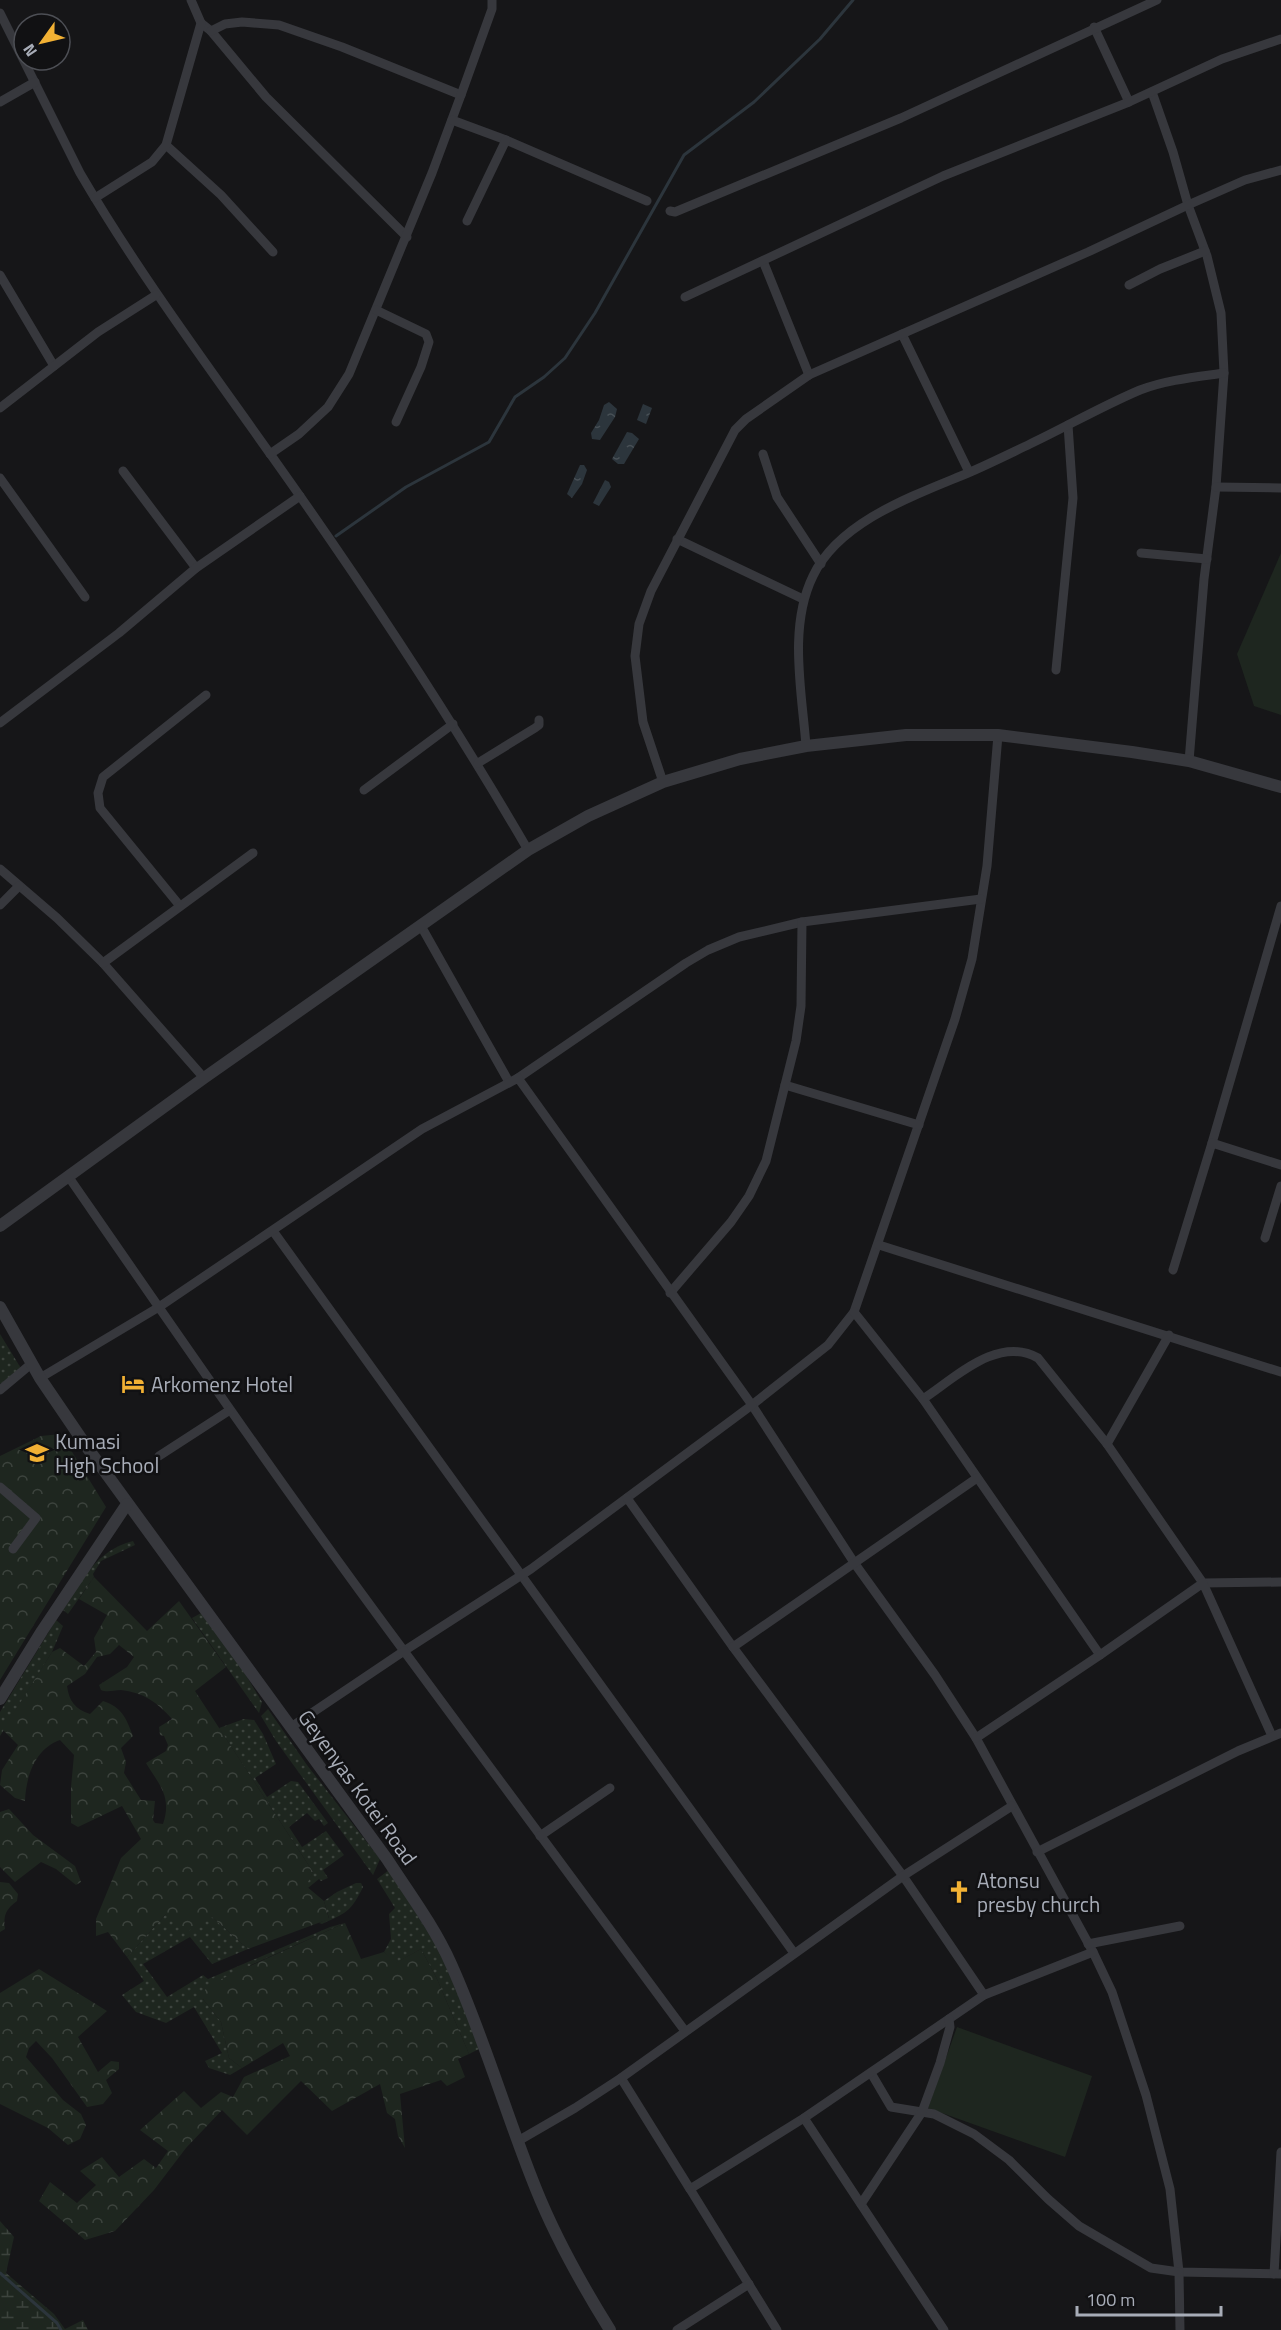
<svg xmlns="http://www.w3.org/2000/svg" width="1281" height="2330" viewBox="0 0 1281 2330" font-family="'Titillium Web',sans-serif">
<defs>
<pattern id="grass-dots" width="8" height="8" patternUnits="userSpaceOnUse" patternTransform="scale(1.5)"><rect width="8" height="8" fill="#1e261f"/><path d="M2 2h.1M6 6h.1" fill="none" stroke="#3c433d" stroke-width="1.8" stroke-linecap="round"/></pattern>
<pattern id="forest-crowns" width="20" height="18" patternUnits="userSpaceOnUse" patternTransform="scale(1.5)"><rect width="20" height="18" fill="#1e261f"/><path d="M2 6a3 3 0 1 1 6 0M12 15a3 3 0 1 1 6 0" fill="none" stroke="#3c433d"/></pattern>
<pattern id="wetland-marsh" width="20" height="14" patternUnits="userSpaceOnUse" patternTransform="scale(1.5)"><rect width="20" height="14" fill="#1e261f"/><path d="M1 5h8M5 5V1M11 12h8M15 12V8" fill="none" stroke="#3c433d"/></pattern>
<pattern id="water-ripples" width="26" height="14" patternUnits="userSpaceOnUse" patternTransform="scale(1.5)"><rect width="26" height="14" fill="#2c353c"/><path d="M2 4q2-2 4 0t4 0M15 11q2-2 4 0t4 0" fill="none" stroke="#485056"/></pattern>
</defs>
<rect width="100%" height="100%" fill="#161618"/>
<!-- grass -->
<g fill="url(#grass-dots)">
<path d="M 0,1334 L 22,1370 L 0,1384 Z"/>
<path d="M 133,1541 L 135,1545 L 101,1561 L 93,1574 L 94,1577 L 68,1614 L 63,1610 C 83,1580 95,1551 133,1541 Z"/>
<path d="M 203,1612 L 238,1662 L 262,1702 L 259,1713 L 192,1618 Z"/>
<path d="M 56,1620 L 63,1626 L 52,1652 L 0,1736 L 0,1712 Z"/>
<path d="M 268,1709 L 307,1765 L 380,1859 L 373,1875 L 276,1741 L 261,1716 Z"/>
<path d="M 244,1719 L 254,1720 L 263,1734 L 276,1764 L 255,1778 L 267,1797 L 291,1781 L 298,1782 L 328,1823 L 324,1826 L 319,1819 L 315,1821 L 307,1813 L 289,1827 L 302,1847 L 326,1831 L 344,1855 L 323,1870 L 328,1878 L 321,1881 L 319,1879 L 308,1888 L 305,1886 L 313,1872 L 219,1728 Z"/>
<path d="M 389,1870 L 442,1955 L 481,2048 L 469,2054 L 437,1979 L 421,1949 L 394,1964 L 384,1952 L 391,1939 L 389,1914 L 395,1908 L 377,1879 Z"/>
<path d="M 356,1883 L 361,1883 L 363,1887 C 351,1912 346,1913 322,1924 L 319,1923 L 329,1918 L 324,1901 L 337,1892 Z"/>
<path d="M 166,1914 L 211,1916 L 248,1949 L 212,1964 L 190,1937 L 143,1964 L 167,1997 L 203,1975 L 208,1979 L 330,1927 L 345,1923 L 251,1965 L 203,1999 L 221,2022 L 229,2058 L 242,2068 L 230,2075 L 209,2068 L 205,2061 L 222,2053 L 194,2007 L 166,2023 L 136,2012 L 122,1995 L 144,1981 L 127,1957 Z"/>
</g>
<!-- forest -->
<g fill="url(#forest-crowns)" fill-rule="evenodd">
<path d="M 61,1434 L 106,1507 L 0,1680 L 0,1456 L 41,1436 Z"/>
<path d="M 94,1577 L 147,1631 L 179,1601 L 226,1667 L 195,1691 L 313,1872 L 306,1886 L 324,1901 L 329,1919 L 248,1949 L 211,1916 L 187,1932 L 166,1914 L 127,1957 L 108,1932 L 96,1936 L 96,1919 L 121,1858 L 141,1839 L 122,1806 L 78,1827 L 71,1823 L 71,1787 L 74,1755 L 60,1740 C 35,1749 26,1776 25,1801 L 15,1798 L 0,1785 L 2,1770 L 18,1745 L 3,1730 L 52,1652 L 60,1648 L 84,1666 L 96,1652 L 94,1638 L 107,1615 L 79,1599 ZM 119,1645 L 134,1657 L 127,1667 L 99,1685 L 101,1690 C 108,1693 113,1690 121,1690 C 143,1692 158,1703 172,1719 L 159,1727 L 160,1735 L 164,1736 L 168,1745 L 166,1751 L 146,1763 C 160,1786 172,1797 163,1824 L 155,1823 L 153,1820 L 155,1801 L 141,1800 L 124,1773 L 126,1762 L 121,1748 L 133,1736 C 126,1718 122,1707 103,1701 L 90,1714 C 75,1709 69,1701 67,1686 L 85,1674 L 97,1657 L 110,1654 Z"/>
<path d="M 9,1809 L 33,1835 L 75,1866 L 81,1882 L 76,1885 L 56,1869 L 41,1862 L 15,1882 L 0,1867 L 0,1812 Z"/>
<path d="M 0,1882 L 9,1883 L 18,1894 L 17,1901 C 6,1909 3,1915 5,1929 L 0,1932 Z"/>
<path d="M 345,1923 L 361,1959 L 384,1952 L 395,1963 L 421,1949 L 437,1979 L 469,2054 L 458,2059 L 465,2077 L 447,2086 L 441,2080 L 400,2094 L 405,2148 L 398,2136 L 395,2119 L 387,2113 L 380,2084 L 332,2111 L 301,2081 L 247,2135 L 222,2110 L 186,2148 L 154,2190 L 115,2231 L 85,2240 L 39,2201 L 50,2182 L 77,2203 L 96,2185 L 80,2171 L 102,2157 L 119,2177 L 144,2159 L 156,2168 L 168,2151 L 140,2130 L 184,2091 L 201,2108 L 221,2092 L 233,2097 L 244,2077 L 290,2056 L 283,2043 L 242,2068 L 229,2058 L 221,2022 L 203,1999 L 206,1986 Z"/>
<path d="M 39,1969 L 107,2011 L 78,2037 L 98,2072 L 111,2061 L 119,2062 L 119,2069 L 106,2080 L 112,2093 L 103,2104 L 87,2107 L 52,2058 L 36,2041 L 29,2048 L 26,2057 L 63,2100 L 81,2114 L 86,2125 L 80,2139 L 68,2145 L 48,2128 L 0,2104 L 0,1993 Z"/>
</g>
<!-- wetland -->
<path fill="url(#wetland-marsh)" d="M 0,2221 L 14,2237 L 6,2273 L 54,2314 L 65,2329 L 83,2320 L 88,2330 L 0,2330 Z"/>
<!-- garden -->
<g fill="#1e261f">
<path d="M 1281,553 L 1281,715 L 1254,706 L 1237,654 Z"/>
<path d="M 957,2027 L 1092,2076 L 1065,2157 L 928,2108 Z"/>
</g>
<!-- water -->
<g fill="url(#water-ripples)">
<path d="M 609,402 L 617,409 L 615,417 L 600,440 L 592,439 L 591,433 L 599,420 L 604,405 Z"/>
<path d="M 643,404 L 652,408 L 646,424 L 637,420 Z"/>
<path d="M 627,432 L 632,433 L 639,439 L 624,464 L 618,464 L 612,459 Z"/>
<path d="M 580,465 L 584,465 L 587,470 L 582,484 L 572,498 L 567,494 Z"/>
<path d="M 605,480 L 609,482 L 611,487 L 599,506 L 593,503 Z"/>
</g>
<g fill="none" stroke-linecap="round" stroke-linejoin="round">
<!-- stream -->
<g stroke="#2c353c" stroke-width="3">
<path d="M 336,536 L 406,487 L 489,442 L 515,397 L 544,377 L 565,358 L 595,313 L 684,155 L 754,102 L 820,39 L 853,0"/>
<path d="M 0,2273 L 57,2323 L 61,2330"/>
</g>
<!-- minor -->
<g stroke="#37383d" stroke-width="9">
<path d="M 0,13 L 80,173 C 138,272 205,362 271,455 C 362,583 449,714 528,850"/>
<path d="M 201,23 L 211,31 L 266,97 L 407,237"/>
<path d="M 1094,27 L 1129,102"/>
<path d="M 211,31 L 225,24 L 242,22 L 279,25 L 342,47 L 461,95 L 432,173 L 349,374 L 328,407 L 299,434 L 270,454"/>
<path d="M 1152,92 L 1173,152 L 1188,205 L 1207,256 L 1221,313 L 1224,373 L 1216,487 L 1204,579 L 1189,761"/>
<path d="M 461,95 L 492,9 L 492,0"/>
<path d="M 0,102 L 35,82"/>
<path d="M 452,120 L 506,140 L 647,201"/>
<path d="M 166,145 L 221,195 L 273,252"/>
<path d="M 95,198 L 152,162 L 166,145 L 201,23 L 191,0"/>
<path d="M 670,211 L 675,212 L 901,118 L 1157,0"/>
<path d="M 467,221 L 506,140"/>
<path d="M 763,261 L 809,375"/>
<path d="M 0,275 L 54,366"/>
<path d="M 1129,285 L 1160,269 L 1205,251"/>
<path d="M 685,297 L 943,176 L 1129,102 L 1222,59 L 1281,39"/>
<path d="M 376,310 L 426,334 L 429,342 L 421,367 L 396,422"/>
<path d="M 902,334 L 969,472"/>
<path d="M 0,408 L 98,332 L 156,295"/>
<path d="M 763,454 L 777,497 L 821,564"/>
<path d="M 123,471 L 196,568"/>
<path d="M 0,478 L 85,597"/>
<path d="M 1216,487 L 1281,488"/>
<path d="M 677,539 L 803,599"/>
<path d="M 1141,553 L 1207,559"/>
<path d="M 1056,670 L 1073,498 L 1068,425"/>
<path d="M 0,723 L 119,633 L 196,568 L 300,496"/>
<path d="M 998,735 L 987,866 L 972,959 L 955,1019 L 854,1312 L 828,1345 L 752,1405 L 855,1564 L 935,1675 L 976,1738 L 1093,1952 L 1112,1992 L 1146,2095 L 1170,2189 L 1179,2272 L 1281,2274"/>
<path d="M 806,746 C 802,692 788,627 813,576 C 839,521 915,495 968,473 C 989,464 1009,454 1030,444 C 1066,427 1102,406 1140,390 C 1166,380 1196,377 1224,373"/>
<path d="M 478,763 L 535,728 L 539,725 L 539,720"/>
<path d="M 663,782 L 643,722 L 635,656 L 639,624 L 651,591 L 735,430 L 746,419 L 809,375 L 1088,252 L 1188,205 L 1245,180 L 1281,170"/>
<path d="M 364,790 L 453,724"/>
<path d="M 0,869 L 57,918 L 103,963 L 204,1078"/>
<path d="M 0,905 L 19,886"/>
<path d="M 180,906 L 100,808 L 98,793 L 103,777 L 206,695"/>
<path d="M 421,926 L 509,1082"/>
<path d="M 103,963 L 253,853"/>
<path d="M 518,1078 L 686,963 L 708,950 L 739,937 L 802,922 L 981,899"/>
<path d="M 785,1085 L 919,1125"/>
<path d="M 1212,1143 L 1281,906"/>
<path d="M 273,1231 L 794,1953"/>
<path d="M 1265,1238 L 1281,1186"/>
<path d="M 879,1245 L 1281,1372"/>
<path d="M 1173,1270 L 1212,1143 L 1281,1165"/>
<path d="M 670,1293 L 731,1222 L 749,1196 L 766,1161 L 796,1041 L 801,1006 L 802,922"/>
<path d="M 854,1312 L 923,1399 C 955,1378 998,1335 1038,1358 L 1107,1444 L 1203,1583 L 1281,1582"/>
<path d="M 40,1378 L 159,1307 L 422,1129 L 518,1078 L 752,1405 L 531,1569 L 404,1651 C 288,1495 178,1335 68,1176"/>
<path d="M 0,1390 L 31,1364"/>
<path d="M 923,1399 L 1100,1655"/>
<path d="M 1107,1444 L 1169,1335"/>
<path d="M 159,1456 L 230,1410"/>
<path d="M 0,1487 L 36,1518 L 13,1549"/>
<path d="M 627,1498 L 733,1647 L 903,1876 L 984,1995"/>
<path d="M 733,1647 L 977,1478"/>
<path d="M 291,1727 L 404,1651 L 685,2031"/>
<path d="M 976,1738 L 1100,1655 L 1203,1583 L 1272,1736"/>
<path d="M 540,1836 L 610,1788"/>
<path d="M 1037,1852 L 1238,1751 L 1281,1733"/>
<path d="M 1088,1944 L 1180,1926"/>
<path d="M 871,2073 L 891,2107 L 934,2114 L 974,2134 L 1009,2160 L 1048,2199 L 1079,2226 L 1151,2268 L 1179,2272 L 1180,2330"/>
<path d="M 621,2078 L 690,2189 L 804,2118 L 984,1995 L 1093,1952"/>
<path d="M 804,2118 L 944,2330"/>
<path d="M 518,2141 L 575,2108 L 621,2078 L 903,1876 L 1012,1806"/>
<path d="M 690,2189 L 777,2330"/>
<path d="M 861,2204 L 922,2112 L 940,2063 L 950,2027 L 949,2019"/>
<path d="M 1274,2274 L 1281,2152"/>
<path d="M 677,2330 L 749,2284"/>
</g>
<!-- tertiary -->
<g stroke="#37383d" stroke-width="12">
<path d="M 0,1226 L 204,1078 L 528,850 L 588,816 L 663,782 L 740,759 L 806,746 L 906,735 L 998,735 L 1132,752 L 1189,761 L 1281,787"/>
<path d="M 0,1307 L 40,1378 L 89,1450 L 387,1859 C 409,1893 434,1926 451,1964 C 484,2037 506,2115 536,2189 C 556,2239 582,2285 610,2330"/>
<path d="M 0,1699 L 42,1631 L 127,1504"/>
</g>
</g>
<!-- icons -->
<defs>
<g id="hotel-bare" transform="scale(1.8)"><path d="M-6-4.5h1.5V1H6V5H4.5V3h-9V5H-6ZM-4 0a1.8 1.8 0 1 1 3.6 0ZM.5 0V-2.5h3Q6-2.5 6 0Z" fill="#f2b134" stroke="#111113" stroke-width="2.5" paint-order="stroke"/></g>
<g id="school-bare" transform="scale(1.8)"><path d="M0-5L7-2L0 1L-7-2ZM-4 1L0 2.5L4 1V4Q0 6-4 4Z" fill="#f2b134" stroke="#111113" stroke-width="2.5" paint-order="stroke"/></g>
<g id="church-bare" transform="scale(1.8)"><path d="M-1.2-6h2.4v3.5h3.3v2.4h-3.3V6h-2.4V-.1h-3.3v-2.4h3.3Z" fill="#f2b134" stroke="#111113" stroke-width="2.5" paint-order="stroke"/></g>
</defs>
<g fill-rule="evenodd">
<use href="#hotel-bare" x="133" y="1384"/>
<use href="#school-bare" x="37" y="1453"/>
<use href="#church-bare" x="959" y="1892"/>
</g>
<g text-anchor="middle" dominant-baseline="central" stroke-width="5" stroke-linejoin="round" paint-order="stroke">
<!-- poi labels -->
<g font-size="21" fill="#a8adb8" stroke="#111113" text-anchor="start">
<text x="151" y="1384">Arkomenz Hotel</text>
<text x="55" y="1441">Kumasi<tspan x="55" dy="24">High School</tspan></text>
<text x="977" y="1880">Atonsu<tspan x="977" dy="24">presby church</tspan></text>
</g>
<!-- street labels -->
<g font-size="21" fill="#a8adb8" stroke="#111113">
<text transform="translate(358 1787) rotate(54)">Geyenyas Kotei Road</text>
</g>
</g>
<!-- north arrow -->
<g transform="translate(42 42) rotate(236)"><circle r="28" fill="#111113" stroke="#4d4f55" stroke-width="1.5"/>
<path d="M0-4.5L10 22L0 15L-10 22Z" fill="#f2b134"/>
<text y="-9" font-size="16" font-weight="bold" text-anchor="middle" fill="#a8adb8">N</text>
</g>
<!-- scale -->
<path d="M1077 2306v9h144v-9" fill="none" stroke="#a8adb8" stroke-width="3"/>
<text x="1086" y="2306" font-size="18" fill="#a8adb8" stroke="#111113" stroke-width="4.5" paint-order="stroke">100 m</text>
</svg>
